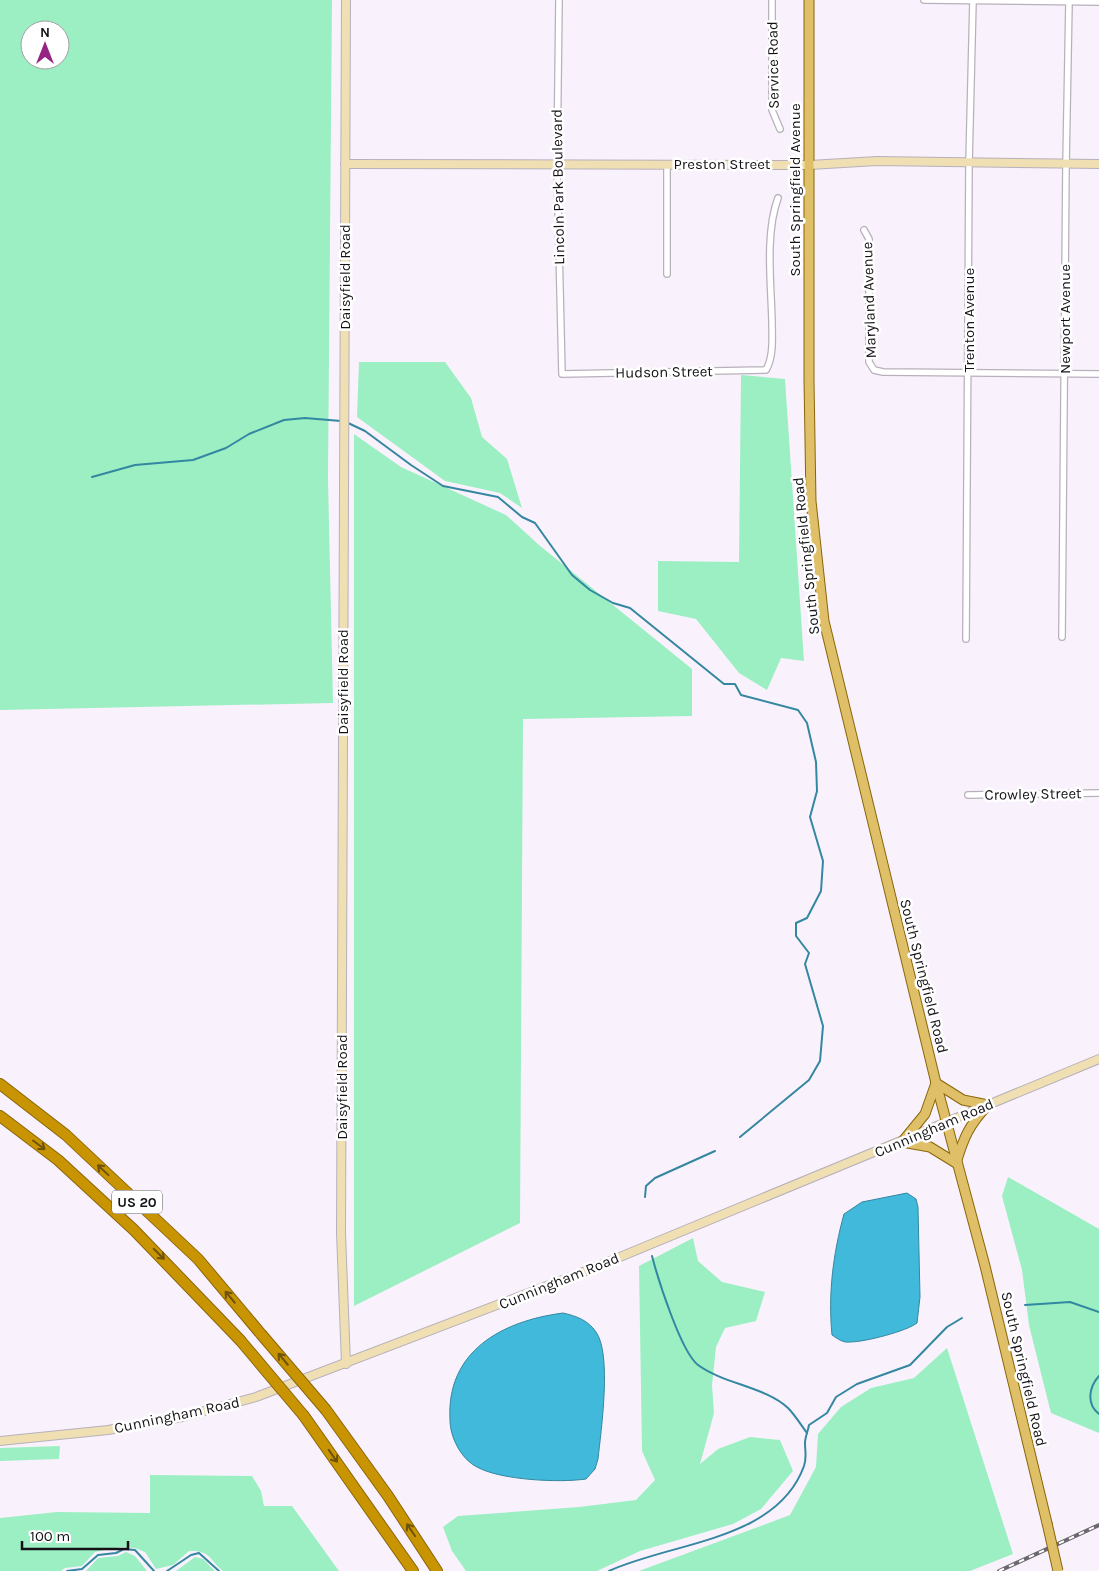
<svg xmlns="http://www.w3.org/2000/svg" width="1099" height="1571" viewBox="0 0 1099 1571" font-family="Karla,sans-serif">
<rect width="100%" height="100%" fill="#f9f2fd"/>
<!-- green -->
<g fill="#9befc3" fill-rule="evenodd">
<path d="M 0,0 L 332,0 L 328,479 L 333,703 L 0,710 ZM 30,30 L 60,30 L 60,60 L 30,60 Z"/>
<path d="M 359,362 L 445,362 L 471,398 L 482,437 L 507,459 L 522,508 L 500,493 L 445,481 L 357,417 Z"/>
<path d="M 741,375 L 785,379 L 804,661 L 781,658 L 767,690 L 739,673 L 696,619 L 658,611 L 658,561 L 739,562 Z"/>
<path d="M 354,434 L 401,467 L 506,515 L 539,545 L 692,669 L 692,716 L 523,719 L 520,1223 L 354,1306 Z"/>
<path d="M 1008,1177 L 1099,1229 L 1099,1433 L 1051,1413 L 1029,1325 L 1022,1270 L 1002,1196 Z"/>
<path d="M 693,1238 L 698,1261 L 722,1282 L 765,1292 L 756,1321 L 725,1328 L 716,1347 L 712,1385 L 714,1413 L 700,1464 L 718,1449 L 750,1437 L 780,1440 L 793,1471 L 761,1509 L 733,1524 L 640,1551 L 597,1571 L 466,1571 L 452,1551 L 443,1527 L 458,1516 L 579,1507 L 636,1500 L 655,1480 L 642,1451 L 639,1266 Z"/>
<path d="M 947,1348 L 1013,1554 L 970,1571 L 639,1571 L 790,1515 L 816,1467 L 818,1434 L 841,1407 L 871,1388 L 914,1378 Z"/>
<path d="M 60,1446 L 59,1459 L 0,1461 L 0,1448 Z"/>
<path d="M 150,1475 L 252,1476 L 261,1491 L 264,1506 L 292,1506 L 339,1571 L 223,1571 C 209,1560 211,1550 189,1551 L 173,1565 L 156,1569 L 145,1552 L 135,1548 L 121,1547 L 95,1552 L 82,1566 L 65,1568 L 61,1571 L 0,1571 L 0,1518 L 57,1512 L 150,1513 Z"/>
<path d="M 126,1552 L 135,1556 L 147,1571 L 86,1571 L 98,1558 L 118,1556 Z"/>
<path d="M 195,1557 L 203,1559 L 215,1571 L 176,1571 Z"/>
</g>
<!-- water -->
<g fill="#41b9db" stroke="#3487a0">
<path d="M 907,1193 L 916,1199 L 918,1207 L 920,1297 L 917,1323 C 907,1331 865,1342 850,1342 C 843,1343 838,1339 832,1335 C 828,1294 833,1254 844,1214 L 862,1202 Z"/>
<path d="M 563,1313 C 576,1316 588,1320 596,1332 C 612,1354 601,1431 598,1459 L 595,1469 L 586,1479 C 559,1483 500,1480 477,1467 C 461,1459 450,1437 450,1420 C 446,1351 502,1321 563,1313 Z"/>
</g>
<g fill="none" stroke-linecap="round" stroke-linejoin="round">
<!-- stream -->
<g stroke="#3487a0" stroke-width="2">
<path d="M 346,422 L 365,431 L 411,465 L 443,486 L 498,497 L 522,517 L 535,523 L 572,575 L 590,590 L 613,603 L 630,608 L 724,684 L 735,684 L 741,695 L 798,710 L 807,723 L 816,762 L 817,791 L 810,817 L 823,861 L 821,891 L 807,918 L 796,923 L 796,936 L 809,953 L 805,964 L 823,1026 L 820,1061 L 809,1080 L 740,1137"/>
<path d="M 92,477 L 135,465 L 193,460 L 226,448 L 249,434 L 284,420 L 305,418 L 341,421"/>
<path d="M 645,1197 L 646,1186 L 655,1178 L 715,1151"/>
<path d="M 652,1256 C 658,1279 681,1352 698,1365 C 724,1384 766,1387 788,1408 C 795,1415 801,1425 807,1433"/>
<path d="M 1025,1305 L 1070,1302 L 1099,1312"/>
<path d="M 1099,1376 C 1089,1387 1086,1404 1099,1414"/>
<path d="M 67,1571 L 82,1569 L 98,1555 L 116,1553 L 124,1549 L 135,1550 L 154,1571"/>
<path d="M 167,1571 L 191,1555 L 199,1553 L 219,1571"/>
<path d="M 609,1571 C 672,1542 777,1541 804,1466 C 807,1457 805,1452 805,1443 C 805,1437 808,1431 809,1425 L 827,1413 L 836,1397 L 857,1384 L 910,1365 L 947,1327 L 962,1318"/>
</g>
<!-- street casing -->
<g stroke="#b7b1bb" stroke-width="8">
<g id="street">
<path d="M 559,0 L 557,165 L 562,374 L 766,370 C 774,356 772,337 772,321 C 771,283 765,233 778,198"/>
<path d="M 772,0 L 772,110 L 780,129"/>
<path d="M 924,0 L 1099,2"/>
<path d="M 864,230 L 869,239 L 869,362 L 874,370 L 883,372 L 1099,374"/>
<path d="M 667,274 L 667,164"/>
<path d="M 1062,637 L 1066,164 L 1069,2"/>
<path d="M 966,639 L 969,163 L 973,0"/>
<path d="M 968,795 L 1099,793"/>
</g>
</g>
<!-- secondary casing -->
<g stroke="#b7b1bb" stroke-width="10">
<g id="secondary">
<path d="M 346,0 L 341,1233 L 346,1364"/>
<path d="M 345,164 L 810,165 L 877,161 L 1099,164"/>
<path d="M 0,1441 L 108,1430 L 182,1417 L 256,1397 L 586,1271 L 1099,1059"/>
</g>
</g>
<!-- primary casing -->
<g stroke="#8a6609" stroke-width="11">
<g id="primary">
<path d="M 809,0 L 809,380 L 811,501 L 824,621 L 936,1083 L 985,1266 L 1047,1523"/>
<path d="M 936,1083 L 963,1100 L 988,1105"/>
<path d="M 902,1142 L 930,1147 L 956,1163 C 964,1137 969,1125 988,1105"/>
<path d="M 902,1142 L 925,1114 L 936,1083"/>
</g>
</g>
<!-- highway casing -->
<g stroke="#8a6609" stroke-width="12">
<g id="highway">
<path d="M 0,1084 L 66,1135 L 198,1259 L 261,1334"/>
<path d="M 0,1116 L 58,1160 L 134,1230 L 240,1340"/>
<path d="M 326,1410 L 388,1496 L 437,1571"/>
<path d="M 304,1416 L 413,1571"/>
</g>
</g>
<!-- street -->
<use href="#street" stroke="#fff" stroke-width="5.5"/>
<!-- secondary -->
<use href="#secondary" stroke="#efdfb3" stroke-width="8"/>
<!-- primary -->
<use href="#primary" stroke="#dfbf67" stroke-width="9"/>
<!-- highway -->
<use href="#highway" stroke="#c99402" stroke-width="10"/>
<!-- rail casing -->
<g stroke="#6c686f" stroke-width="4">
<path id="rail" d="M 999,1571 L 1099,1525"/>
</g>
<!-- rail -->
<use href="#rail" stroke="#fff" stroke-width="2" stroke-dasharray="5.5" stroke-linecap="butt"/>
<!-- primary-bridge casing -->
<g stroke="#8a6609" stroke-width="11" stroke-linecap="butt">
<path id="primary-bridge" d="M 1047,1523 L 1058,1571"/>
</g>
<!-- highway-bridge casing -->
<g stroke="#8a6609" stroke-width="12" stroke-linecap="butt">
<g id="highway-bridge">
<path d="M 261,1334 L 326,1410"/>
<path d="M 240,1340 L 304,1416"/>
</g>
</g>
<!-- primary-bridge -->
<use href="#primary-bridge" stroke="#dfbf67" stroke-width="9"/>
<!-- highway-bridge -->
<use href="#highway-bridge" stroke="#c99402" stroke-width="10"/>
</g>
<!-- one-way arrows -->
<defs><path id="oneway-shaft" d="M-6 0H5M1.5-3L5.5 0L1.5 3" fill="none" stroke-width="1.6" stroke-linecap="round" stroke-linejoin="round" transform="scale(1.25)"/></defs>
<g stroke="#6e530c">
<use href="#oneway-shaft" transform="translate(39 1145) rotate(37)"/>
<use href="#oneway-shaft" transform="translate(103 1170) rotate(-137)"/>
<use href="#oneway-shaft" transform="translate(159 1254) rotate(45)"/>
<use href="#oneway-shaft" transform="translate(230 1297) rotate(-130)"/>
<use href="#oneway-shaft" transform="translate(283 1359) rotate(-130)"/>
<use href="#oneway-shaft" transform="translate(333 1456) rotate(55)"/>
<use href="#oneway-shaft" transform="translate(411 1530) rotate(-124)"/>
</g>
<g text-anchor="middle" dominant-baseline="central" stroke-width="5" stroke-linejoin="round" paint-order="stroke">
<!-- shield labels -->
<rect fill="#fff" stroke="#5a595c" stroke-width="1" x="112" y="1190.5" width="50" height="23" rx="4"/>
<g font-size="14" font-weight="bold" fill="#141216">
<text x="137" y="1202">US 20</text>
</g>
<!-- street labels -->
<g font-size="15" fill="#141216" stroke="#fff">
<text transform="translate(773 65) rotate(-91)">Service Road</text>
<text x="722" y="164">Preston Street</text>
<text transform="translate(558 187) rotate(-91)">Lincoln Park Boulevard</text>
<text transform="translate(795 190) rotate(-90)">South Springfield Avenue</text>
<text transform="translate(345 277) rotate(-90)">Daisyfield Road</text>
<text transform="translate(869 300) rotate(-92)">Maryland Avenue</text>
<text transform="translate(1065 319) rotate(-90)">Newport Avenue</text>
<text transform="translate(969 320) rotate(-90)">Trenton Avenue</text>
<text transform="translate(664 372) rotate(-1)">Hudson Street</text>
<text transform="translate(806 556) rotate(-96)">South Springfield Road</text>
<text transform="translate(343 682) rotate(-90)">Daisyfield Road</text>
<text transform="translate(1033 794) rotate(-1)">Crowley Street</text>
<text transform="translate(924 976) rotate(76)">South Springfield Road</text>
<text transform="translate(342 1087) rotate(-90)">Daisyfield Road</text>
<text transform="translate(934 1128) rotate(-23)">Cunningham Road</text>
<text transform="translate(559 1281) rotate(-22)">Cunningham Road</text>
<text transform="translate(1024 1369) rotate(77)">South Springfield Road</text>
<text transform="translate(177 1415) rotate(-12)">Cunningham Road</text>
</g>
</g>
<!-- north arrow -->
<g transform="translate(45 45)"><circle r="24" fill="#ffffff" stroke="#a1a0a2"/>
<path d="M0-4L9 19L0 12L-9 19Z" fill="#952585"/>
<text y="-8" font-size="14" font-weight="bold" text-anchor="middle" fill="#141216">N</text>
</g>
<!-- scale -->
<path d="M22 1541v8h106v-8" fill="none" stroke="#141216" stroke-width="2.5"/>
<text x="30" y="1541" font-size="15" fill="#141216" stroke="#ffffff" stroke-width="4" paint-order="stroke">100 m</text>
</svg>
